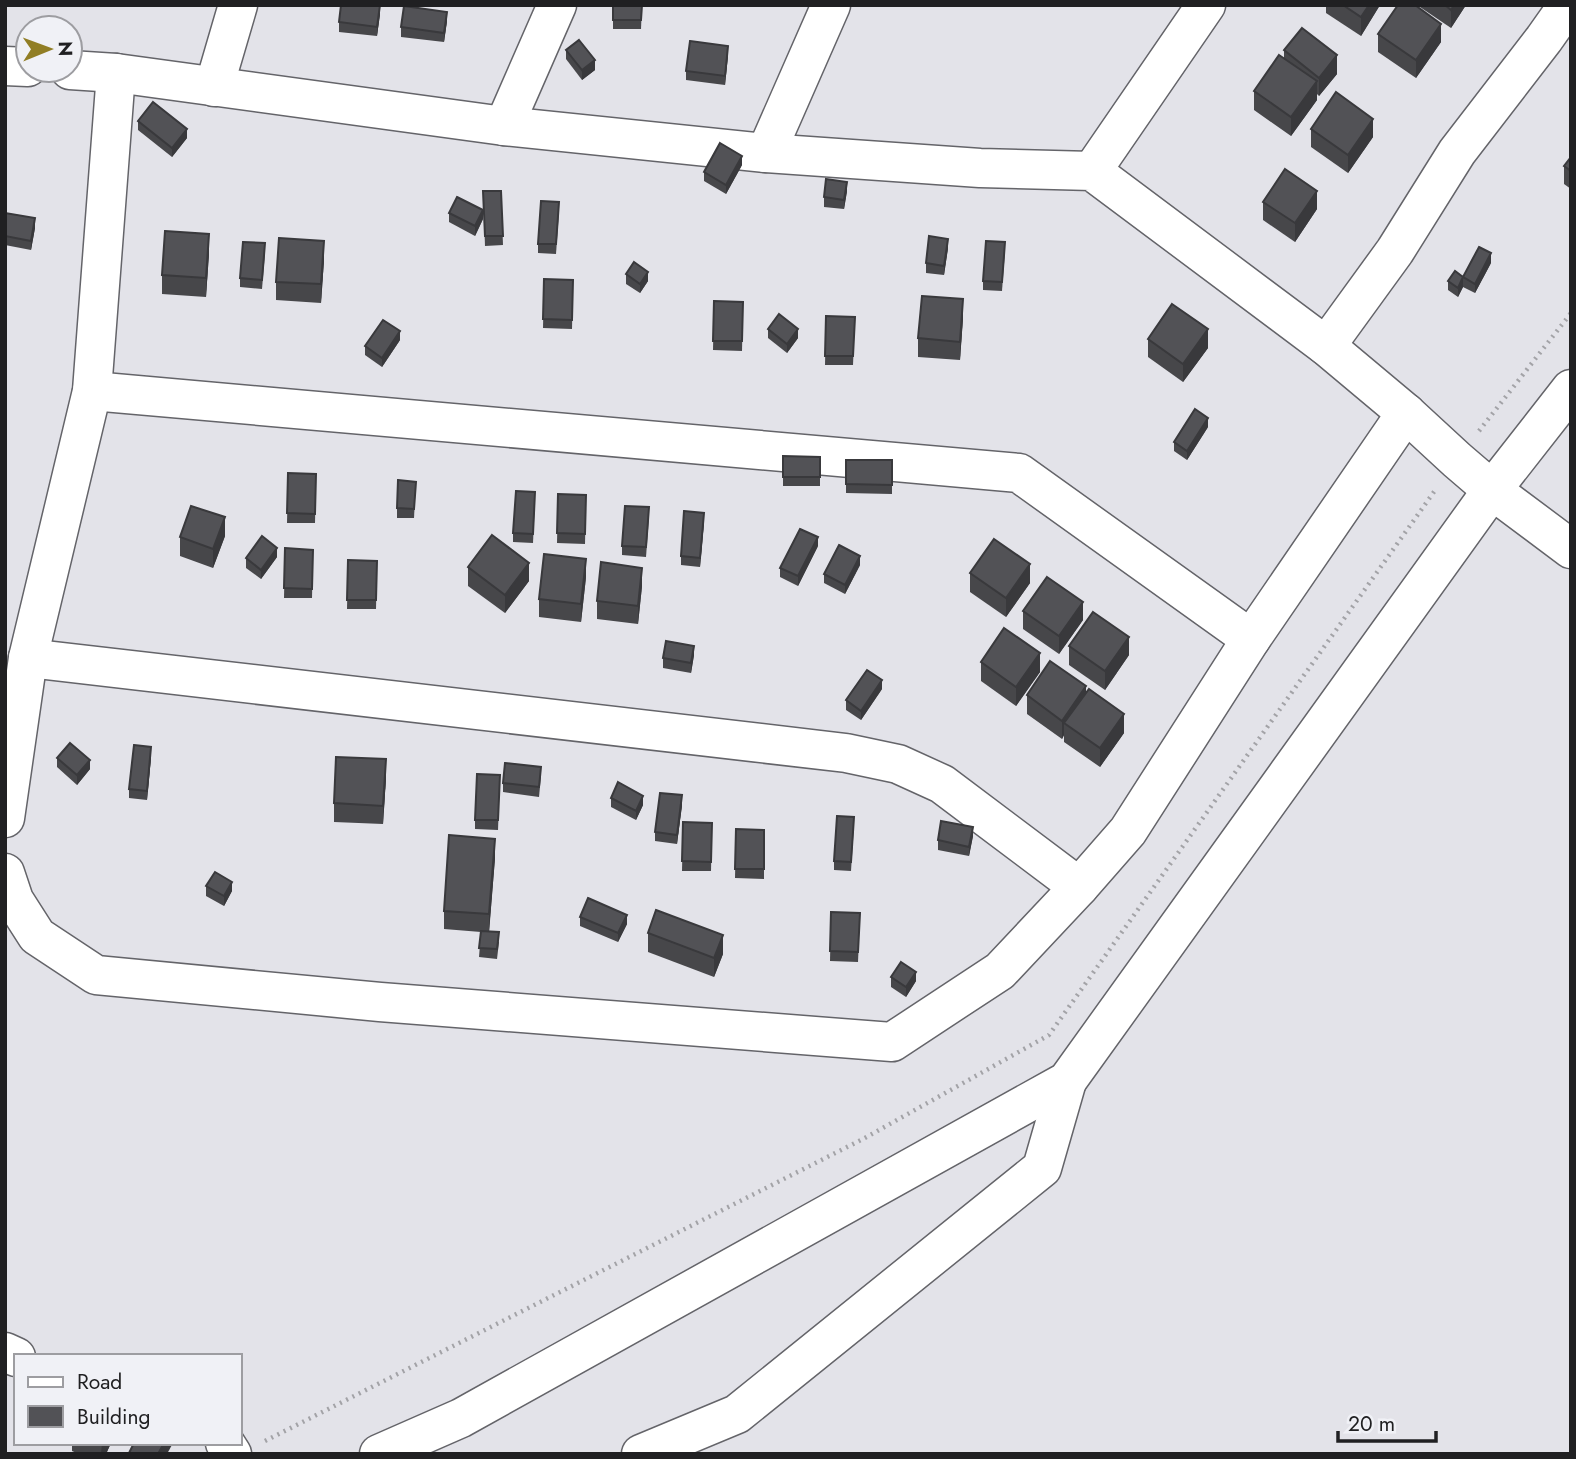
<svg xmlns="http://www.w3.org/2000/svg" width="1576" height="1459" viewBox="0 0 1576 1459" font-family="Jost,sans-serif">
<rect width="100%" height="100%" fill="#e3e3e9"/>
<g fill="none" stroke-linecap="round" stroke-linejoin="round">
<!-- minor casing -->
<g stroke="#646469" stroke-width="41">
<g id="minor">
<path d="M 5,66 L 28,67"/>
<path d="M 70,70 L 116,73 L 504,126 L 766,153 L 980,168 L 1092,171 L 1326,346 L 1406,413 L 1457,460 L 1492,490 L 1571,549"/>
<path d="M 214,87 L 238,5"/>
<path d="M 504,126 L 557,5"/>
<path d="M 766,153 L 831,5"/>
<path d="M 1092,171 L 1206,5"/>
<path d="M 1326,346 L 1395,251 L 1457,152 L 1544,39 L 1568,5"/>
<path d="M 92,391 L 1019,473 L 1251,639"/>
<path d="M 5,818 L 28,658 L 92,391 L 116,73"/>
<path d="M 5,873 L 14,900 L 37,936 L 96,975 L 380,1002 L 892,1042 L 1000,971 L 1079,887 L 942,784 L 898,764 L 846,753 L 28,658"/>
<path d="M 1079,887 L 1128,831 L 1251,639 L 1406,413"/>
<path d="M 5,1352 L 16,1357"/>
<path d="M 225,1443 L 232,1454"/>
<path d="M 379,1454 L 461,1418 L 1067,1081 L 1492,490 L 1571,389"/>
<path d="M 641,1454 L 737,1414 L 1042,1168 L 1067,1081"/>
</g>
</g>
<!-- path -->
<g stroke="#a3a3a7" stroke-width="4.5" stroke-dasharray="2 5" stroke-linecap="butt">
<path d="M 1479,431 L 1571,313"/>
<path d="M 265,1441 L 863,1139 L 1049,1035 L 1436,489"/>
</g>
<!-- minor -->
<use href="#minor" stroke="#fff" stroke-width="38"/>
</g>
<!-- wall -->
<g fill="#47474a">
<path d="M 613,5 L 642,5 L 641,29 L 613,29 Z"/>
<path d="M 1326,5 L 1380,5 L 1361,36 L 1326,13 Z"/>
<path d="M 1417,5 L 1466,5 L 1451,28 Z"/>
<path d="M 380,14 L 377,36 L 339,32 L 339,22 Z"/>
<path d="M 447,21 L 444,42 L 401,37 L 401,27 Z"/>
<path d="M 1378,34 L 1441,42 L 1416,78 L 1378,52 Z"/>
<path d="M 566,50 L 595,70 L 582,80 L 566,59 Z"/>
<path d="M 1284,50 L 1337,74 L 1319,96 L 1317,94 L 1317,100 L 1291,136 L 1254,110 L 1254,91 L 1284,59 Z"/>
<path d="M 728,55 L 725,85 L 686,80 L 686,71 Z"/>
<path d="M 138,121 L 187,138 L 172,157 L 138,130 Z"/>
<path d="M 1311,129 L 1373,137 L 1348,173 L 1311,147 Z"/>
<path d="M 1571,157 L 1571,189 L 1564,184 L 1564,166 Z"/>
<path d="M 742,165 L 726,194 L 704,181 L 704,172 Z"/>
<path d="M 483,191 L 501,191 L 503,245 L 485,246 Z"/>
<path d="M 847,191 L 844,209 L 824,207 L 824,197 Z"/>
<path d="M 1263,202 L 1317,209 L 1295,242 L 1263,220 Z"/>
<path d="M 559,212 L 556,254 L 538,253 L 538,244 Z"/>
<path d="M 5,213 L 35,228 L 31,250 L 5,245 Z"/>
<path d="M 449,213 L 483,219 L 475,236 L 449,222 Z"/>
<path d="M 948,248 L 944,275 L 926,273 L 926,263 Z"/>
<path d="M 1005,251 L 1002,291 L 983,290 L 983,281 Z"/>
<path d="M 209,253 L 206,297 L 162,294 L 162,275 Z"/>
<path d="M 265,253 L 262,289 L 240,287 L 240,278 Z"/>
<path d="M 324,260 L 321,303 L 276,300 L 276,282 Z"/>
<path d="M 1491,263 L 1475,293 L 1463,287 L 1458,297 L 1448,290 L 1448,281 L 1463,277 Z"/>
<path d="M 626,274 L 648,281 L 640,293 L 626,284 Z"/>
<path d="M 544,279 L 573,280 L 572,329 L 543,328 Z"/>
<path d="M 714,301 L 743,302 L 742,351 L 713,350 Z"/>
<path d="M 826,316 L 855,317 L 853,365 L 825,365 Z"/>
<path d="M 963,318 L 960,360 L 918,357 L 918,338 Z"/>
<path d="M 768,329 L 798,338 L 787,353 L 768,338 Z"/>
<path d="M 1148,339 L 1208,348 L 1183,382 L 1148,357 Z"/>
<path d="M 400,340 L 382,367 L 365,355 L 365,346 Z"/>
<path d="M 1208,427 L 1187,460 L 1174,451 L 1174,442 Z"/>
<path d="M 783,456 L 820,457 L 820,486 L 783,486 Z"/>
<path d="M 846,460 L 892,460 L 892,494 L 846,493 Z"/>
<path d="M 288,473 L 316,474 L 315,523 L 287,523 Z"/>
<path d="M 416,482 L 414,518 L 397,518 L 397,508 Z"/>
<path d="M 558,494 L 586,495 L 585,544 L 557,543 Z"/>
<path d="M 535,501 L 533,543 L 513,542 L 513,533 Z"/>
<path d="M 649,517 L 646,557 L 622,555 L 622,546 Z"/>
<path d="M 704,522 L 700,567 L 681,565 L 681,556 Z"/>
<path d="M 225,536 L 213,568 L 180,556 L 180,537 Z"/>
<path d="M 818,546 L 798,586 L 780,577 L 780,568 Z"/>
<path d="M 285,548 L 313,550 L 312,598 L 284,598 Z"/>
<path d="M 277,557 L 261,579 L 246,568 L 246,558 Z"/>
<path d="M 348,560 L 377,561 L 376,609 L 347,609 Z"/>
<path d="M 860,565 L 845,594 L 824,583 L 824,574 Z"/>
<path d="M 468,567 L 529,581 L 505,613 L 468,586 Z"/>
<path d="M 970,573 L 1030,583 L 1006,617 L 970,592 Z"/>
<path d="M 586,577 L 581,622 L 539,617 L 539,599 Z"/>
<path d="M 642,586 L 638,624 L 597,619 L 597,601 Z"/>
<path d="M 1023,611 L 1083,620 L 1059,654 L 1023,629 Z"/>
<path d="M 1069,646 L 1129,655 L 1105,690 L 1069,665 Z"/>
<path d="M 694,655 L 691,673 L 663,668 L 663,658 Z"/>
<path d="M 981,662 L 1040,672 L 1016,706 L 981,681 Z"/>
<path d="M 882,689 L 861,720 L 846,710 L 846,700 Z"/>
<path d="M 1086,693 L 1124,733 L 1100,767 L 1064,742 L 1064,735 L 1062,739 L 1027,714 L 1027,695 Z"/>
<path d="M 151,757 L 147,800 L 129,798 L 129,789 Z"/>
<path d="M 57,758 L 90,769 L 77,785 L 57,767 Z"/>
<path d="M 500,775 L 498,830 L 475,829 L 475,820 Z"/>
<path d="M 541,776 L 539,797 L 503,792 L 503,783 Z"/>
<path d="M 386,778 L 383,824 L 334,822 L 334,803 Z"/>
<path d="M 611,798 L 643,805 L 636,820 L 611,807 Z"/>
<path d="M 682,805 L 677,844 L 655,841 L 655,832 Z"/>
<path d="M 683,822 L 712,823 L 711,871 L 682,871 Z"/>
<path d="M 854,826 L 851,871 L 834,870 L 834,861 Z"/>
<path d="M 736,829 L 764,830 L 764,879 L 735,878 Z"/>
<path d="M 973,836 L 969,856 L 938,850 L 938,840 Z"/>
<path d="M 495,858 L 489,931 L 499,942 L 497,959 L 479,957 L 481,932 L 444,929 L 444,911 Z"/>
<path d="M 206,886 L 232,891 L 224,906 L 206,896 Z"/>
<path d="M 831,912 L 860,913 L 858,962 L 830,961 Z"/>
<path d="M 580,917 L 627,924 L 618,942 L 580,926 Z"/>
<path d="M 648,933 L 723,954 L 714,977 L 648,952 Z"/>
<path d="M 891,977 L 916,981 L 906,997 L 891,987 Z"/>
<path d="M 72,1443 L 111,1443 L 106,1454 L 79,1454 L 72,1451 Z"/>
</g>
<!-- shaded-wall -->
<g fill="#39393c">
<path d="M 380,5 L 380,14 L 377,36 L 377,27 Z"/>
<path d="M 1369,5 L 1380,5 L 1361,36 L 1361,17 Z"/>
<path d="M 1454,5 L 1466,5 L 1451,28 L 1451,10 Z"/>
<path d="M 447,12 L 447,21 L 444,42 L 444,33 Z"/>
<path d="M 1441,24 L 1441,42 L 1416,78 L 1416,60 Z"/>
<path d="M 728,46 L 728,55 L 725,85 L 725,76 Z"/>
<path d="M 1337,55 L 1337,74 L 1319,96 L 1319,78 Z"/>
<path d="M 595,60 L 595,70 L 582,80 L 582,70 Z"/>
<path d="M 1317,81 L 1317,100 L 1291,136 L 1291,117 Z"/>
<path d="M 1373,119 L 1373,137 L 1348,173 L 1348,155 Z"/>
<path d="M 187,129 L 187,138 L 172,157 L 172,148 Z"/>
<path d="M 742,156 L 742,165 L 726,194 L 726,185 Z"/>
<path d="M 847,182 L 847,191 L 844,209 L 844,200 Z"/>
<path d="M 1317,191 L 1317,209 L 1295,242 L 1295,223 Z"/>
<path d="M 483,210 L 483,219 L 475,236 L 475,226 Z"/>
<path d="M 35,218 L 35,228 L 31,250 L 31,241 Z"/>
<path d="M 209,234 L 209,253 L 206,297 L 206,278 Z"/>
<path d="M 948,239 L 948,248 L 944,275 L 944,266 Z"/>
<path d="M 324,241 L 324,260 L 321,303 L 321,284 Z"/>
<path d="M 1491,253 L 1491,263 L 1475,293 L 1475,284 Z"/>
<path d="M 648,272 L 648,281 L 640,293 L 640,284 Z"/>
<path d="M 1463,277 L 1463,287 L 1458,297 L 1458,288 Z"/>
<path d="M 963,299 L 963,318 L 960,360 L 960,342 Z"/>
<path d="M 798,329 L 798,338 L 787,353 L 787,344 Z"/>
<path d="M 1208,329 L 1208,348 L 1183,382 L 1183,364 Z"/>
<path d="M 400,331 L 400,340 L 382,367 L 382,358 Z"/>
<path d="M 1208,418 L 1208,427 L 1187,460 L 1187,451 Z"/>
<path d="M 6,492 L 6,510 L 5,516 L 5,497 Z"/>
<path d="M 704,513 L 704,522 L 700,567 L 700,558 Z"/>
<path d="M 225,517 L 225,536 L 213,568 L 213,549 Z"/>
<path d="M 818,537 L 818,546 L 798,586 L 798,576 Z"/>
<path d="M 277,548 L 277,557 L 261,579 L 261,570 Z"/>
<path d="M 860,556 L 860,565 L 845,594 L 845,585 Z"/>
<path d="M 586,559 L 586,577 L 581,622 L 581,604 Z"/>
<path d="M 529,563 L 529,581 L 505,613 L 505,595 Z"/>
<path d="M 1030,564 L 1030,583 L 1006,617 L 1006,598 Z"/>
<path d="M 642,568 L 642,586 L 638,624 L 638,606 Z"/>
<path d="M 1083,602 L 1083,620 L 1059,654 L 1059,636 Z"/>
<path d="M 1129,637 L 1129,655 L 1105,690 L 1105,671 Z"/>
<path d="M 694,646 L 694,655 L 691,673 L 691,663 Z"/>
<path d="M 1040,653 L 1040,672 L 1016,706 L 1016,687 Z"/>
<path d="M 882,680 L 882,689 L 861,720 L 861,711 Z"/>
<path d="M 1086,686 L 1086,705 L 1064,723 L 1064,735 L 1062,739 L 1062,721 Z"/>
<path d="M 1124,714 L 1124,733 L 1100,767 L 1100,748 Z"/>
<path d="M 151,747 L 151,757 L 147,800 L 147,791 Z"/>
<path d="M 386,759 L 386,778 L 383,824 L 383,806 Z"/>
<path d="M 90,760 L 90,769 L 77,785 L 77,775 Z"/>
<path d="M 682,795 L 682,805 L 677,844 L 677,835 Z"/>
<path d="M 643,796 L 643,805 L 636,820 L 636,811 Z"/>
<path d="M 973,827 L 973,836 L 969,856 L 969,847 Z"/>
<path d="M 495,839 L 495,858 L 489,933 L 489,914 Z"/>
<path d="M 232,882 L 232,891 L 224,906 L 224,896 Z"/>
<path d="M 627,915 L 627,924 L 618,942 L 618,933 Z"/>
<path d="M 723,935 L 723,954 L 714,977 L 714,958 Z"/>
<path d="M 916,972 L 916,981 L 906,997 L 906,987 Z"/>
<path d="M 102,1443 L 111,1443 L 106,1454 L 101,1454 Z"/>
<path d="M 164,1443 L 173,1443 L 167,1454 L 158,1454 Z"/>
</g>
<!-- building -->
<g fill="#525256" stroke="#39393c" stroke-width="2">
<path d="M 341,5 L 380,5 L 377,27 L 339,22 Z"/>
<path d="M 613,5 L 642,5 L 641,20 L 613,20 Z"/>
<path d="M 1343,5 L 1369,5 L 1361,17 Z"/>
<path d="M 1398,5 L 1415,5 L 1441,24 L 1416,60 L 1378,34 Z"/>
<path d="M 1445,5 L 1454,5 L 1451,10 Z"/>
<path d="M 404,6 L 447,12 L 444,33 L 401,27 Z"/>
<path d="M 1302,28 L 1337,55 L 1319,78 L 1284,50 Z"/>
<path d="M 579,40 L 595,60 L 582,70 L 566,50 Z"/>
<path d="M 690,41 L 728,46 L 725,76 L 686,71 Z"/>
<path d="M 1279,55 L 1317,81 L 1291,117 L 1254,91 Z"/>
<path d="M 1336,92 L 1373,119 L 1348,155 L 1311,129 Z"/>
<path d="M 153,102 L 187,129 L 172,148 L 138,121 Z"/>
<path d="M 720,143 L 742,156 L 726,185 L 704,172 Z"/>
<path d="M 1571,157 L 1571,171 L 1564,166 Z"/>
<path d="M 1285,169 L 1317,191 L 1295,223 L 1263,202 Z"/>
<path d="M 826,179 L 847,182 L 844,200 L 824,197 Z"/>
<path d="M 483,191 L 501,191 L 503,236 L 485,236 Z"/>
<path d="M 457,197 L 483,210 L 475,226 L 449,213 Z"/>
<path d="M 541,201 L 559,202 L 556,244 L 538,244 Z"/>
<path d="M 5,213 L 35,218 L 31,241 L 5,236 Z"/>
<path d="M 165,231 L 209,234 L 206,278 L 162,275 Z"/>
<path d="M 929,236 L 948,239 L 944,266 L 926,263 Z"/>
<path d="M 279,238 L 324,241 L 321,284 L 276,282 Z"/>
<path d="M 986,241 L 1005,242 L 1002,282 L 983,281 Z"/>
<path d="M 243,242 L 265,243 L 262,280 L 240,278 Z"/>
<path d="M 1479,247 L 1491,253 L 1475,284 L 1463,277 L 1458,288 L 1448,281 L 1455,271 L 1463,277 Z"/>
<path d="M 634,262 L 648,272 L 640,284 L 626,274 Z"/>
<path d="M 544,279 L 573,280 L 572,320 L 543,319 Z"/>
<path d="M 922,296 L 963,299 L 960,342 L 918,338 Z"/>
<path d="M 714,301 L 743,302 L 742,341 L 713,341 Z"/>
<path d="M 1172,304 L 1208,329 L 1183,364 L 1148,339 Z"/>
<path d="M 779,314 L 798,329 L 787,344 L 768,329 Z"/>
<path d="M 826,316 L 855,317 L 853,356 L 825,356 Z"/>
<path d="M 383,320 L 400,331 L 382,358 L 365,346 Z"/>
<path d="M 1195,409 L 1208,418 L 1187,451 L 1174,442 Z"/>
<path d="M 783,456 L 820,457 L 820,477 L 783,477 Z"/>
<path d="M 846,460 L 892,460 L 892,485 L 846,484 Z"/>
<path d="M 288,473 L 316,474 L 315,514 L 287,513 Z"/>
<path d="M 398,480 L 416,482 L 414,509 L 397,508 Z"/>
<path d="M 516,491 L 535,492 L 533,534 L 513,533 Z"/>
<path d="M 558,494 L 586,495 L 585,534 L 557,533 Z"/>
<path d="M 191,506 L 225,517 L 213,549 L 180,537 Z"/>
<path d="M 625,506 L 649,507 L 646,547 L 622,546 Z"/>
<path d="M 684,511 L 704,513 L 700,558 L 681,556 Z"/>
<path d="M 800,529 L 818,537 L 798,576 L 780,568 Z"/>
<path d="M 492,535 L 529,563 L 505,595 L 468,567 Z"/>
<path d="M 262,536 L 277,548 L 261,570 L 246,558 Z"/>
<path d="M 994,539 L 1030,564 L 1006,598 L 970,573 Z"/>
<path d="M 839,545 L 860,556 L 845,585 L 824,574 Z"/>
<path d="M 285,548 L 313,550 L 312,589 L 284,588 Z"/>
<path d="M 544,554 L 586,559 L 581,604 L 539,599 Z"/>
<path d="M 348,560 L 377,561 L 376,600 L 347,600 Z"/>
<path d="M 601,562 L 642,568 L 638,606 L 597,601 Z"/>
<path d="M 1047,577 L 1083,602 L 1059,636 L 1023,611 Z"/>
<path d="M 1093,612 L 1129,637 L 1105,671 L 1069,646 Z"/>
<path d="M 1004,628 L 1040,653 L 1016,687 L 981,662 Z"/>
<path d="M 666,641 L 694,646 L 691,663 L 663,658 Z"/>
<path d="M 1050,661 L 1086,686 L 1062,721 L 1027,695 Z"/>
<path d="M 867,670 L 882,680 L 861,711 L 846,700 Z"/>
<path d="M 1089,689 L 1124,714 L 1100,748 L 1064,723 Z"/>
<path d="M 70,743 L 90,760 L 77,775 L 57,758 Z"/>
<path d="M 134,745 L 151,747 L 147,791 L 129,789 Z"/>
<path d="M 336,757 L 386,759 L 383,806 L 334,803 Z"/>
<path d="M 505,763 L 541,767 L 539,787 L 503,783 Z"/>
<path d="M 477,774 L 500,775 L 498,820 L 475,820 Z"/>
<path d="M 618,782 L 643,796 L 636,811 L 611,798 Z"/>
<path d="M 660,793 L 682,795 L 677,835 L 655,832 Z"/>
<path d="M 837,816 L 854,817 L 851,862 L 834,861 Z"/>
<path d="M 941,821 L 973,827 L 969,847 L 938,840 Z"/>
<path d="M 683,822 L 712,823 L 711,862 L 682,861 Z"/>
<path d="M 736,829 L 764,830 L 764,869 L 735,869 Z"/>
<path d="M 449,835 L 495,839 L 489,914 L 444,911 Z"/>
<path d="M 215,872 L 232,882 L 224,896 L 206,886 Z"/>
<path d="M 588,898 L 627,915 L 618,933 L 580,917 Z"/>
<path d="M 656,910 L 723,935 L 714,958 L 648,933 Z"/>
<path d="M 831,912 L 860,913 L 858,952 L 830,951 Z"/>
<path d="M 481,931 L 499,932 L 497,949 L 479,948 Z"/>
<path d="M 901,962 L 916,972 L 906,987 L 891,977 Z"/>
<path d="M 134,1443 L 164,1443 L 158,1454 L 130,1454 L 129,1453 Z"/>
</g>
<!-- border -->
<rect width="1576" height="1459" fill="none" stroke="#202022" stroke-width="14"/>
<!-- legend -->
<rect x="14" y="1354" width="228" height="91" fill="#f0f1f6" stroke="#9d9da1" stroke-width="2"/>
<rect x="28" y="1377" width="35" height="10" fill="#ffffff" stroke="#9d9da1" stroke-width="2"/>
<text x="77" y="1389" font-size="21" fill="#202022">Road</text>
<rect x="28" y="1406" width="35" height="21" fill="#525256" stroke="#9d9da1" stroke-width="2"/>
<text x="77" y="1424" font-size="21" fill="#202022">Building</text>
<!-- north arrow -->
<g transform="translate(49 49) rotate(89)"><circle r="33" fill="#f0f1f6" stroke="#9d9da1" stroke-width="2"/>
<path d="M0-5L12 26L0 18L-12 26Z" fill="#917e25"/>
<text y="-10" font-size="19" font-weight="bold" text-anchor="middle" fill="#202022">N</text>
</g>
<!-- scale -->
<path d="M1338 1431v10h98v-10" fill="none" stroke="#202022" stroke-width="3.5"/>
<text x="1348" y="1431" font-size="21" fill="#202022" stroke="#f0f1f6" stroke-width="5" paint-order="stroke">20 m</text>
</svg>
